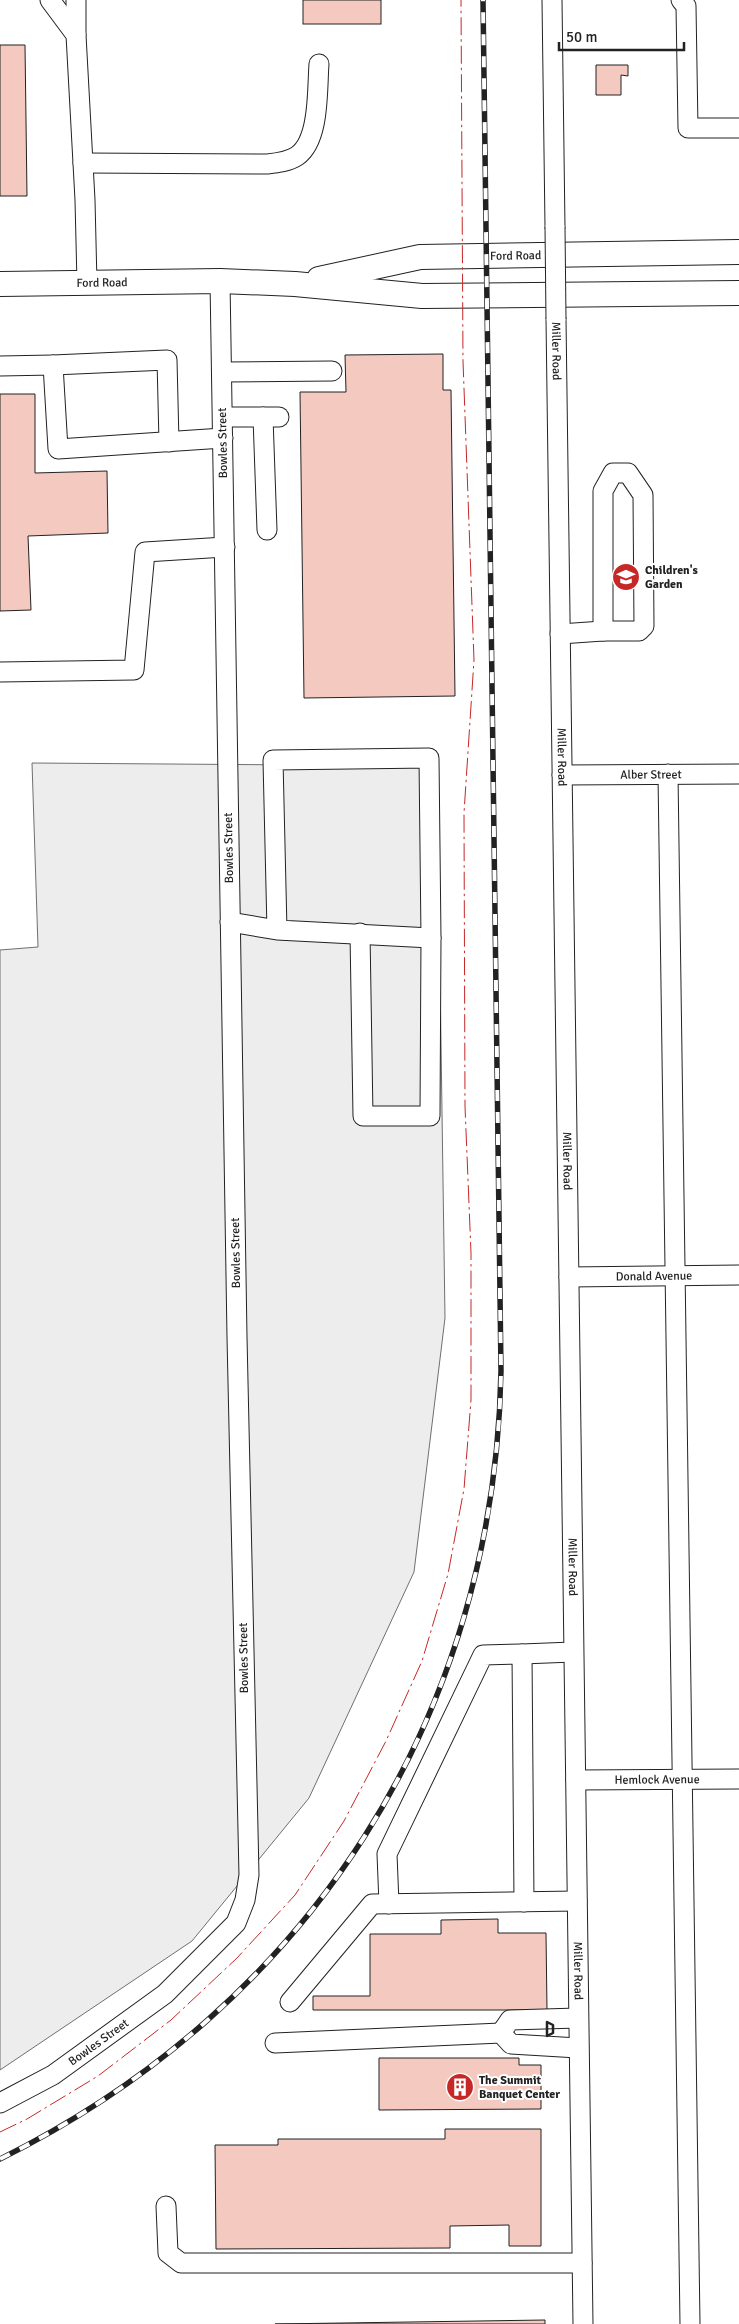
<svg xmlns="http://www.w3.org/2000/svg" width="739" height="2324" viewBox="0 0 739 2324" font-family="Signika,sans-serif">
<rect width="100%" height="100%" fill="#fff"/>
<!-- parking -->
<path fill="#ededed" stroke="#6f6f6f" d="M 32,763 L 437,766 L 445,1318 L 414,1572 L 309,1798 L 192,1941 L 0,2070 L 0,950 L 38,947 Z"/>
<!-- building -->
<g fill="#f3c9c0" stroke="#222">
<rect x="303" y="0" width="78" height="24"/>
<path d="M 0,45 L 25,45 L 27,196 L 0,196 Z"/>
<path d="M 596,65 L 628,65 L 628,76 L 621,75 L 621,95 L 596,95 Z"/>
<path d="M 443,354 L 443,390 L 451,390 L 455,696 L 304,698 L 300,392 L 346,392 L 345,355 Z"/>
<path d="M 0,394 L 35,394 L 35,473 L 107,471 L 108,533 L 28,536 L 31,610 L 0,611 Z"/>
<path d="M 498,1919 L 498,1933 L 546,1933 L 547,2010 L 313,2010 L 313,1996 L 370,1996 L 370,1934 L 441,1934 L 441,1920 Z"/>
<path d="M 379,2058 L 519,2058 L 519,2065 L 541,2065 L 541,2109 L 379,2110 Z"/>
<path d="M 445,2129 L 541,2129 L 541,2246 L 509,2246 L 509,2225 L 450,2226 L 450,2248 L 216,2249 L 215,2145 L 278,2145 L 278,2139 L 445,2139 Z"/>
<path d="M 545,2320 L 545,2324 L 275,2324 Z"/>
</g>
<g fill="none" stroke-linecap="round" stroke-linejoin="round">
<!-- minor casing -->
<g stroke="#222" stroke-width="21">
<g id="minor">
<path d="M 50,0 L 76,35 L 85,200 L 87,283"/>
<path d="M 76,0 L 76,35"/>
<path d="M 552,0 L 555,227"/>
<path d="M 681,0 L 686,6 L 688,128 L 739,128"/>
<path d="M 83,163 L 267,164 C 277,163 288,162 297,156 C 320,140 317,89 319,64"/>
<path id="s1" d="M 556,319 L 583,2324"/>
<path d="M 53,365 L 167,360 L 169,442"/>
<path d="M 0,366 L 53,365 L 58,449 L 223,438"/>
<path d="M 223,372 L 332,371"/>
<path d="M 223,417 L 279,417"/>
<path d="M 263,417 L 267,530"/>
<path d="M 613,473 L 628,473 L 643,495 L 644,626 L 639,631 L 603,631 L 603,491 Z"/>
<path d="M 560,634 L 603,631"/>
<path d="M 0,672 L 134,670 L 145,552 L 225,547"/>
<path d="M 668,774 L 690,2324"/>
<path id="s2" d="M 562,775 L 739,774"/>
<path d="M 230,922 L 277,930 L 431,938 L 429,758 L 273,760 L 277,930"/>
<path d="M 360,933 L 363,1116 L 430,1116 L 431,938"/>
<path id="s3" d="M 569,1277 L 739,1275"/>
<path d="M 522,1654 L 573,1652"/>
<path id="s4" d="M 576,1780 L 739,1779"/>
<path d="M 389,1904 L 387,1854 L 483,1655 L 522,1654 L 524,1902"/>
<path d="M 290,2002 L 372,1904 L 577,1901"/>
<path d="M 501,2033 L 510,2020 L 578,2018"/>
<path d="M 501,2033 L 511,2044 L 578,2048"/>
<path d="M 275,2043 L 501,2033"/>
<path id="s5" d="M 0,2103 L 53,2075 L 165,1994 L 236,1923 L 245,1900 L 249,1875 L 237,1337 L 220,281"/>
<path d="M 166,2206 L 168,2253 L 181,2263 L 582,2263"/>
</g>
</g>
<!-- major casing -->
<g stroke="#222" stroke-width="26">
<g id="major">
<path id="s6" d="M 319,279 L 420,257 L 739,252"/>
<path id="s7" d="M 0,284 L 220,281 L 295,284 L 422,296 L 739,293"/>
</g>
</g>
<!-- minor -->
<use href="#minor" stroke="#fff" stroke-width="19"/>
<!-- major -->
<use href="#major" stroke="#fff" stroke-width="24"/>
<!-- rail casing -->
<g stroke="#222" stroke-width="5.5">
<path id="rail" d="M 0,2159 C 309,2006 495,1716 501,1371 L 483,0"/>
</g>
<!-- rail -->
<use href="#rail" stroke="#fff" stroke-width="4" stroke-dasharray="11" stroke-linecap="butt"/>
<!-- minor-bridge casing -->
<g stroke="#222" stroke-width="21" stroke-linecap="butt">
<path id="minor-bridge" d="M 555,227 L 556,319"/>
</g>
<!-- minor-bridge -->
<use href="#minor-bridge" stroke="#fff" stroke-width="19"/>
<!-- wall -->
<path stroke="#222" stroke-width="2.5" d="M 547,2022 L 553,2025 L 553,2033 L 547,2036 Z"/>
<!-- power -->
<path stroke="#c62828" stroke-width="1" stroke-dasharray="18 4 2.5 4" stroke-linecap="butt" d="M 0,2132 L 27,2119 L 98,2076 L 171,2020 L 237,1958 L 295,1895 L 344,1821 L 386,1741 L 422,1661 L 448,1574 L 464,1489 L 471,1400 L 471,1253 L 465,1106 L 464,813 L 474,660 L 463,361 L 461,0"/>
</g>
<!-- icons -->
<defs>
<g id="school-disc" transform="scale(1.4375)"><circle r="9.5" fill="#c62828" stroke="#fff"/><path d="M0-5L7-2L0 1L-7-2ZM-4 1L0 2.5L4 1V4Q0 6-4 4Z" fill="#fff"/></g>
<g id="building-disc" transform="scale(1.4375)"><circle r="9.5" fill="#c62828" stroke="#fff"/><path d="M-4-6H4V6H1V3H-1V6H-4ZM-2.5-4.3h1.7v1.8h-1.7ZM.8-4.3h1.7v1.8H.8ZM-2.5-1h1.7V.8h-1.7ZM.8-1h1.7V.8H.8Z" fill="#fff"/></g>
</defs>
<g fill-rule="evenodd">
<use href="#school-disc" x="626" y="577"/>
<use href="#building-disc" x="460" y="2087"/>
</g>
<g text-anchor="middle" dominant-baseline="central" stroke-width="4" stroke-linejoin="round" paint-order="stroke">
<!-- street labels -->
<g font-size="12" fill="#222" stroke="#fff">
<text stroke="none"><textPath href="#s6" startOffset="199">Ford Road</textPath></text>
<text stroke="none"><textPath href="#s7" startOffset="102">Ford Road</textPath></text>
<text stroke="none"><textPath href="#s1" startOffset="32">Miller Road</textPath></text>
<text transform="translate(223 443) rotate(-91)">Bowles Street</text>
<text stroke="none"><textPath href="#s1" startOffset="438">Miller Road</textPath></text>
<text stroke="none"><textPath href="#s2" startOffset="89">Alber Street</textPath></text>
<text transform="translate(229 848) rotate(-91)">Bowles Street</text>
<text stroke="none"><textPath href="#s1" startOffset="842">Miller Road</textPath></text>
<text transform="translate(236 1253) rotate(-91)">Bowles Street</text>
<text stroke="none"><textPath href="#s3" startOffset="85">Donald Avenue</textPath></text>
<text stroke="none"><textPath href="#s1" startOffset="1248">Miller Road</textPath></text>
<text transform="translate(244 1658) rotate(-91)">Bowles Street</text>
<text stroke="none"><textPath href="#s4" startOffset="81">Hemlock Avenue</textPath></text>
<text stroke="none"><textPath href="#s1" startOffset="1652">Miller Road</textPath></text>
<text stroke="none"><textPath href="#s5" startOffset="116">Bowles Street</textPath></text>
</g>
<!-- poi labels -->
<g font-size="12" font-weight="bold" fill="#222" stroke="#fff" text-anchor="start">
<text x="645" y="570">Children's<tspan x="645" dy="14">Garden</tspan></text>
<text x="479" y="2080">The Summit<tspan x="479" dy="14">Banquet Center</tspan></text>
</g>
</g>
<!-- scale -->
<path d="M559 42v8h125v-8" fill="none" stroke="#222222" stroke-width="2.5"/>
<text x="566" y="42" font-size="15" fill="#222222" stroke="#ffffff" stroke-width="4" paint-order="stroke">50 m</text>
</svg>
